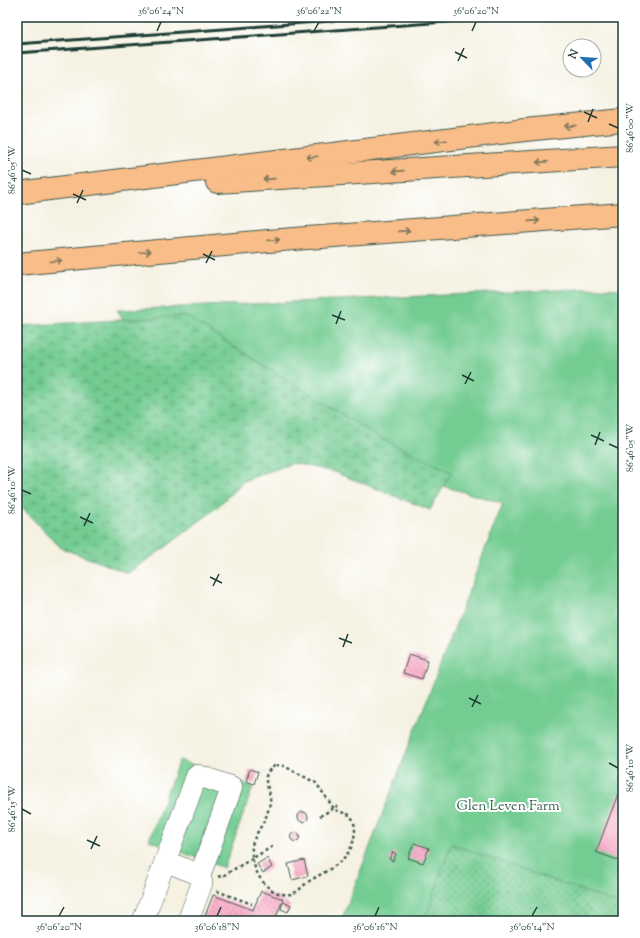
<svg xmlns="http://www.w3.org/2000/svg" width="640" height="938" viewBox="0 0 640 938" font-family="'Sorts Mill Goudy',serif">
<defs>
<pattern id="wetland-marsh" width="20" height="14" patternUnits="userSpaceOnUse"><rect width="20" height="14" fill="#73cc92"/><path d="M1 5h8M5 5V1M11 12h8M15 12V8" fill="none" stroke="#5ea778"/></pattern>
<pattern id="garden-dots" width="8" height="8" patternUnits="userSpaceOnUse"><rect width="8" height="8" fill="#73cc92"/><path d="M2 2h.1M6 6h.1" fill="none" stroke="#5ea778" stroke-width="1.8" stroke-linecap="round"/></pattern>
<pattern id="building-back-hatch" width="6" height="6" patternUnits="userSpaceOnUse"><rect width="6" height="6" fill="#f9a5c4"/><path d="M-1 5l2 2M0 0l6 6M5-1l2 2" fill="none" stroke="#c988a0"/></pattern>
</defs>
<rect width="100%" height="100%" fill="#fff"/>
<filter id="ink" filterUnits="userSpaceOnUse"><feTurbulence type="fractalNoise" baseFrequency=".025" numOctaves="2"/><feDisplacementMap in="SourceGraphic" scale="8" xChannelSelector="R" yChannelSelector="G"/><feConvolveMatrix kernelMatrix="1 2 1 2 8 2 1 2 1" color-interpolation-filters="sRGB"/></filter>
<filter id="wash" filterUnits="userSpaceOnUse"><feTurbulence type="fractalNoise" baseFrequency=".012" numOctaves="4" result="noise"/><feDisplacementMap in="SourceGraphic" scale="16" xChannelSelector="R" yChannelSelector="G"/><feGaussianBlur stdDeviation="0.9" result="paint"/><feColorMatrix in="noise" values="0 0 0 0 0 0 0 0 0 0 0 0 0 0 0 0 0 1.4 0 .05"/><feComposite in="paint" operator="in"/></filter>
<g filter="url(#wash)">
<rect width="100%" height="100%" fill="#f5f2e2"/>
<!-- green -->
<g fill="#73cc92" stroke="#498463">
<path d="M 600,288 L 623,289 L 623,921 L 341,921 L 503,503 L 189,415 L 117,310 Z"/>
<path d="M 179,760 L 253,787 L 224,868 L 149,840 Z"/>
</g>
<!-- wetland -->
<path fill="url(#wetland-marsh)" stroke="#498463" d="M 185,316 L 380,438 L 452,472 L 430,510 L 334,472 L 292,463 L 244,481 L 214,510 L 167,546 L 128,573 L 61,548 L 17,503 L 17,326 Z"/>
<!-- garden -->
<path fill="url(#garden-dots)" stroke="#498463" d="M 451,844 L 623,905 L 623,921 L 425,920 Z"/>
<g id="blocks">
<!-- building -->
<g fill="url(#building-back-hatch)">
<path d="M 409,654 L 428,660 L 422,679 L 403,673 Z"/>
<path d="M 250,769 L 258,772 L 254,784 L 246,781 Z"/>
<path d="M 618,794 L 623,796 L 623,862 L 596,852 Z"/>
<circle cx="303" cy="817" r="5"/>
<circle cx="295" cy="837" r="4.5"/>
<path d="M 414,843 L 429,848 L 423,863 L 408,858 Z"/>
<path d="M 393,852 L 396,854 L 393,861 L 389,859 Z"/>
<path d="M 267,858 L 272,867 L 263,873 L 257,864 Z"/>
<path d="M 304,860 L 308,876 L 292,880 L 288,864 Z"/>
<path d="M 261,891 L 283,899 L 275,920 L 203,921 L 213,895 L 253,910 Z"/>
<path d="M 283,902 L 291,905 L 288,912 L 281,909 Z"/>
</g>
</g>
</g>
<g filter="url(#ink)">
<use href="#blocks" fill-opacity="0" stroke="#3f584e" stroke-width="1"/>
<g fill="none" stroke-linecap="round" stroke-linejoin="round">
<!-- minor casing -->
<g stroke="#3f584e" stroke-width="22">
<g id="minor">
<path d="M 165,861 L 200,875"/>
<path d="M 143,921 L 197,775 L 232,787 L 200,875 L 202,883 L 188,921"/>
</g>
</g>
<!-- highway casing -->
<g stroke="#3f584e" stroke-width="24">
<g id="highway">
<path d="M 217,182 L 623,156"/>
<path d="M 17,193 L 525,130 L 623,120"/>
<path d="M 17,264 L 268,241 L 623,214"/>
</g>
</g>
<!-- path -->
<g stroke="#3f584e" stroke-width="2.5" stroke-dasharray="3 3" stroke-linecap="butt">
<path d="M 276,765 L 284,766 L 316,783 L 335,810 L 350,815 C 355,822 356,829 354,838 C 349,863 328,869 308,882 C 302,886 299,892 291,894 C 266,898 250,868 252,847 C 252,839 262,826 266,817 C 268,811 271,803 270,796 C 268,784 259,775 276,765 Z"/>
<path d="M 320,816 L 338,806"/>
<path d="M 218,876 L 221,877 L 275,845"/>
<path d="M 217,891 L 252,904"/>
</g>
<!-- minor -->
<use href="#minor" stroke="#fff" stroke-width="21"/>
<!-- highway -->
<use href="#highway" stroke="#f8bd88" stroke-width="22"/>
<!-- rail -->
<g stroke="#1f3d34" stroke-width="3">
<path d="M 17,44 L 386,17"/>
<path d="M 17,53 L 516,17"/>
</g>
</g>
<!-- one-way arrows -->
<defs><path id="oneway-shaft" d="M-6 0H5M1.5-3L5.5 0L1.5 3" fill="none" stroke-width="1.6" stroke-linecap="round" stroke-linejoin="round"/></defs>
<g stroke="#81775a">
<use href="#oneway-shaft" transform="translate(570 126) rotate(174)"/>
<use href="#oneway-shaft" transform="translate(441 141) rotate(173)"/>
<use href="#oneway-shaft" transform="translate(312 157) rotate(173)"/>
<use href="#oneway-shaft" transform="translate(542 162) rotate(176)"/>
<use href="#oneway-shaft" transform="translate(398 171) rotate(176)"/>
<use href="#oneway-shaft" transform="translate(269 179) rotate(176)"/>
<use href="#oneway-shaft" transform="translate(534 221) rotate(-4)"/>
<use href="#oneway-shaft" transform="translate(404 231) rotate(-4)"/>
<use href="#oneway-shaft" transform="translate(274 240) rotate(-4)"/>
<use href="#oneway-shaft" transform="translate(145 252) rotate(-5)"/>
<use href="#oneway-shaft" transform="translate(56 261) rotate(-5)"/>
</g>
</g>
<!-- ticks -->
<path fill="none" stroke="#1f3d34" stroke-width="1.5" d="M 157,31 L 161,22M 314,31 L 319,22M 472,31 L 476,22M 455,52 L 467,58M 458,61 L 464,48M 584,112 L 597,118M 588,122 L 593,109M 609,124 L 618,128M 22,170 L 31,174M 73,194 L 86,200M 77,203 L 83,190M 203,254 L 215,260M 206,263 L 212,251M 332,315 L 345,320M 336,324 L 341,311M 462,375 L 474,381M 465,384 L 471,372M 591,435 L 604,441M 609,444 L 618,448M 595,445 L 600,432M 22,490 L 31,494M 80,517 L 93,523M 84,526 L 90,513M 210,577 L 222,583M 213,586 L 219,574M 339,638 L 352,643M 343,647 L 348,634M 469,698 L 481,704M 472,707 L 478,695M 609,763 L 618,768M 22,809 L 31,814M 87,840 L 100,846M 91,849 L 97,836M 59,916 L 64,907M 217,916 L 221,907M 375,916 L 379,907M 532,916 L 537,907"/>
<g text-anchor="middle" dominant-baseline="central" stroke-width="4" stroke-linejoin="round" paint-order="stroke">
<!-- park labels -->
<g font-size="14" fill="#34614c" stroke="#fff">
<text x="508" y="807">Glen Leven Farm</text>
</g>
</g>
<!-- margin -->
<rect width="640" height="938" fill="none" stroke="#fff" stroke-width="44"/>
<!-- north arrow -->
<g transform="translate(582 58) rotate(295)"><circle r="19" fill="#ffffff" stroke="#a5b1ae"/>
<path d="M0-3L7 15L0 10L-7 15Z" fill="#1f6fb2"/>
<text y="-6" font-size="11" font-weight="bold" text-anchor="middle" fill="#1f3d34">N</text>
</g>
<rect x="22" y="22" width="596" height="894" fill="none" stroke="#1f3d34" stroke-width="1.5"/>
<g font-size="10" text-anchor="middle" fill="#1f3d34">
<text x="161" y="14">36°06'24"N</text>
<text x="319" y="14">36°06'22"N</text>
<text x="476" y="14">36°06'20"N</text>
<text transform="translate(629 128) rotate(-90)" y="4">86°46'00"W</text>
<text transform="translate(11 170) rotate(-90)" y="4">86°46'05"W</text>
<text transform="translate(629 448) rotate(-90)" y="4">86°46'05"W</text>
<text transform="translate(11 490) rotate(-90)" y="4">86°46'10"W</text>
<text transform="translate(629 768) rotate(-90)" y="4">86°46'10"W</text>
<text transform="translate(11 809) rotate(-90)" y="4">86°46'15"W</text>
<text x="59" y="930">36°06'20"N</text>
<text x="217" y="930">36°06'18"N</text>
<text x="375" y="930">36°06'16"N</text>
<text x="532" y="930">36°06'14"N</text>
</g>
</svg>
